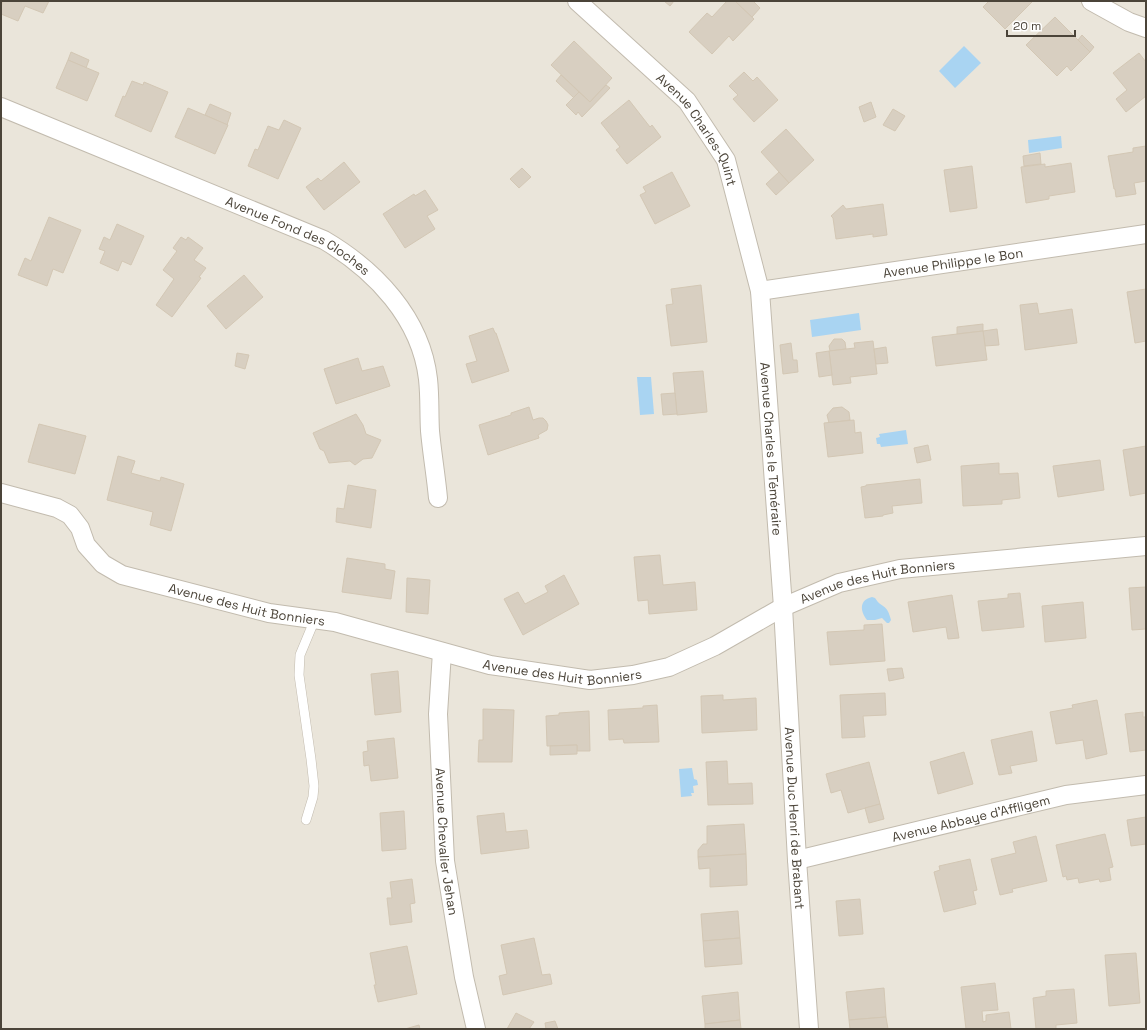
<svg xmlns="http://www.w3.org/2000/svg" width="1147" height="1030" viewBox="0 0 1147 1030" font-family="'Space Grotesk',sans-serif">
<rect width="100%" height="100%" fill="#f6f3ec"/>
<!-- residential -->
<rect fill="#eae5da" x="1" y="1" width="1145" height="1028"/>
<!-- water -->
<g fill="#a9d4f2">
<path d="M 964,46 L 981,63 L 955,88 L 939,71 Z"/>
<path d="M 1061,136 L 1062,148 L 1029,153 L 1028,140 Z"/>
<path d="M 859,313 L 861,330 L 812,337 L 810,320 Z"/>
<path d="M 637,377 L 651,377 L 654,414 L 640,415 Z"/>
<path d="M 906,430 L 908,444 L 881,447 L 880,444 L 877,444 L 876,438 L 880,437 L 879,434 Z"/>
<path d="M 872,597 L 875,598 C 882,609 887,603 891,620 L 889,623 L 887,623 L 882,618 L 875,620 L 867,620 C 860,611 859,600 872,597 Z"/>
<path d="M 692,768 L 694,779 L 697,780 L 698,785 L 693,786 L 694,793 L 691,793 L 692,796 L 681,797 L 679,769 Z"/>
</g>
<!-- building -->
<g fill="#d8cfc1" stroke="#d3c7b4">
<path d="M 3,1 L 49,1 L 43,13 L 25,6 L 18,21 L 1,14 L 1,7 Z"/>
<path d="M 664,1 L 674,1 L 670,6 Z"/>
<path d="M 727,1 L 735,1 L 754,19 L 733,41 L 729,36 L 712,54 L 689,32 L 707,13 L 712,17 Z"/>
<path d="M 735,1 L 753,1 L 760,8 L 752,17 Z"/>
<path d="M 989,1 L 1033,1 L 1005,29 L 983,7 Z"/>
<path d="M 1055,17 L 1090,52 L 1071,71 L 1067,66 L 1057,76 L 1026,45 Z"/>
<path d="M 1082,35 L 1094,47 L 1090,52 L 1078,40 Z"/>
<path d="M 574,41 L 612,78 L 590,102 L 551,65 Z"/>
<path d="M 71,52 L 89,60 L 86,68 L 68,60 Z"/>
<path d="M 1139,53 L 1146,62 L 1146,96 L 1126,112 L 1116,99 L 1127,90 L 1113,73 Z"/>
<path d="M 68,60 L 99,73 L 87,101 L 56,88 Z"/>
<path d="M 744,72 L 753,81 L 757,77 L 778,100 L 754,122 L 733,99 L 738,95 L 729,86 Z"/>
<path d="M 561,75 L 579,92 L 574,98 L 556,81 Z"/>
<path d="M 132,81 L 143,85 L 144,82 L 168,92 L 151,132 L 115,116 L 123,96 L 125,97 Z"/>
<path d="M 606,85 L 610,88 L 582,117 L 578,112 L 576,115 L 566,105 L 579,92 L 590,102 Z"/>
<path d="M 629,100 L 650,127 L 652,125 L 661,137 L 627,164 L 616,150 L 620,147 L 601,123 Z"/>
<path d="M 871,102 L 876,117 L 864,122 L 859,107 Z"/>
<path d="M 210,104 L 231,113 L 227,125 L 205,115 Z"/>
<path d="M 188,108 L 228,125 L 215,154 L 175,137 Z"/>
<path d="M 893,109 L 905,116 L 895,131 L 883,125 Z"/>
<path d="M 284,120 L 301,128 L 278,179 L 248,166 L 255,149 L 258,150 L 268,126 L 279,130 Z"/>
<path d="M 786,129 L 814,160 L 789,183 L 761,152 Z"/>
<path d="M 1146,146 L 1146,181 L 1134,183 L 1136,194 L 1116,197 L 1115,189 L 1114,189 L 1108,156 L 1133,152 L 1133,148 Z"/>
<path d="M 1040,153 L 1041,164 L 1024,166 L 1023,156 Z"/>
<path d="M 344,162 L 360,182 L 324,210 L 306,187 L 318,178 L 321,181 Z"/>
<path d="M 1071,163 L 1075,192 L 1049,196 L 1049,199 L 1026,203 L 1021,167 L 1045,164 L 1045,167 Z"/>
<path d="M 972,166 L 977,208 L 950,212 L 944,170 Z"/>
<path d="M 522,168 L 531,177 L 519,188 L 510,179 Z"/>
<path d="M 672,172 L 690,206 L 655,224 L 640,195 L 646,192 L 643,187 Z"/>
<path d="M 779,172 L 789,183 L 776,195 L 766,184 Z"/>
<path d="M 425,190 L 438,210 L 427,216 L 435,229 L 405,248 L 383,214 L 414,194 L 415,196 Z"/>
<path d="M 883,204 L 887,235 L 873,237 L 873,234 L 836,239 L 833,218 L 831,216 L 843,205 L 846,209 Z"/>
<path d="M 49,217 L 81,230 L 63,273 L 53,269 L 47,286 L 18,275 L 25,258 L 31,261 Z"/>
<path d="M 117,224 L 144,236 L 131,265 L 122,261 L 118,271 L 100,263 L 105,251 L 99,249 L 104,237 L 110,240 Z"/>
<path d="M 181,237 L 186,240 L 188,237 L 203,248 L 194,260 L 206,268 L 199,277 L 201,278 L 172,317 L 156,305 L 174,279 L 163,270 L 177,251 L 173,248 Z"/>
<path d="M 244,275 L 263,297 L 226,329 L 207,306 Z"/>
<path d="M 701,285 L 707,342 L 671,346 L 666,305 L 673,304 L 671,289 Z"/>
<path d="M 1146,289 L 1146,341 L 1135,343 L 1127,292 Z"/>
<path d="M 1037,303 L 1039,314 L 1072,309 L 1077,343 L 1025,350 L 1020,305 Z"/>
<path d="M 983,324 L 983,331 L 957,334 L 957,327 Z"/>
<path d="M 493,328 L 495,333 L 496,333 L 509,371 L 472,383 L 466,364 L 477,361 L 469,336 Z"/>
<path d="M 997,329 L 999,345 L 985,346 L 983,331 Z"/>
<path d="M 983,331 L 987,360 L 936,366 L 932,337 Z"/>
<path d="M 834,339 L 842,339 L 845,342 L 846,349 L 830,351 L 829,346 Z"/>
<path d="M 873,341 L 877,374 L 850,377 L 851,383 L 833,385 L 829,351 L 855,348 L 854,343 Z"/>
<path d="M 791,343 L 793,360 L 797,360 L 798,372 L 783,374 L 780,345 Z"/>
<path d="M 886,347 L 888,363 L 876,364 L 874,349 Z"/>
<path d="M 829,351 L 832,375 L 819,377 L 816,353 Z"/>
<path d="M 237,353 L 249,355 L 245,369 L 235,366 Z"/>
<path d="M 358,358 L 362,371 L 383,366 L 390,386 L 336,404 L 324,369 Z"/>
<path d="M 703,371 L 707,412 L 677,415 L 673,373 Z"/>
<path d="M 675,393 L 677,414 L 663,415 L 661,394 Z"/>
<path d="M 529,407 L 533,420 L 539,418 L 543,418 L 546,421 L 548,425 L 547,430 L 538,435 L 539,438 L 488,455 L 479,425 L 511,415 L 511,413 Z"/>
<path d="M 842,407 L 849,412 L 850,420 L 829,423 L 827,415 L 833,408 Z"/>
<path d="M 356,414 L 363,425 L 366,434 L 381,440 L 372,458 L 363,459 L 355,465 L 350,461 L 329,463 L 324,451 L 320,449 L 313,433 Z"/>
<path d="M 854,420 L 855,433 L 861,432 L 863,453 L 828,457 L 824,423 Z"/>
<path d="M 39,424 L 86,436 L 75,474 L 28,462 Z"/>
<path d="M 928,445 L 931,460 L 917,463 L 914,448 Z"/>
<path d="M 1146,446 L 1146,493 L 1130,496 L 1123,450 Z"/>
<path d="M 118,456 L 135,461 L 131,473 L 160,481 L 161,477 L 184,484 L 171,531 L 150,525 L 153,512 L 107,500 Z"/>
<path d="M 1100,460 L 1104,490 L 1058,497 L 1053,466 Z"/>
<path d="M 999,463 L 999,474 L 1018,473 L 1020,498 L 1002,500 L 1002,504 L 963,506 L 961,466 Z"/>
<path d="M 920,479 L 922,503 L 892,506 L 893,513 L 883,515 L 883,516 L 865,518 L 861,487 L 866,486 L 866,485 Z"/>
<path d="M 348,485 L 376,490 L 371,528 L 336,522 L 337,508 L 344,509 Z"/>
<path d="M 660,555 L 663,585 L 695,582 L 697,610 L 649,614 L 648,600 L 638,601 L 634,557 Z"/>
<path d="M 347,558 L 385,564 L 385,569 L 395,571 L 391,599 L 342,592 Z"/>
<path d="M 564,575 L 579,604 L 523,635 L 504,599 L 518,592 L 525,604 L 548,592 L 545,586 Z"/>
<path d="M 407,578 L 430,580 L 428,614 L 406,612 Z"/>
<path d="M 1146,587 L 1146,629 L 1132,630 L 1129,588 Z"/>
<path d="M 1020,593 L 1024,627 L 982,631 L 978,601 L 1008,598 L 1008,594 Z"/>
<path d="M 952,595 L 959,638 L 948,639 L 946,627 L 913,632 L 908,602 Z"/>
<path d="M 1083,602 L 1086,638 L 1045,642 L 1042,606 Z"/>
<path d="M 882,624 L 885,661 L 830,665 L 827,632 L 864,630 L 864,625 Z"/>
<path d="M 902,668 L 904,678 L 889,681 L 887,669 Z"/>
<path d="M 398,671 L 401,712 L 375,715 L 371,674 Z"/>
<path d="M 885,693 L 886,715 L 863,716 L 865,737 L 842,738 L 840,695 Z"/>
<path d="M 723,695 L 723,700 L 756,698 L 757,730 L 702,733 L 701,696 Z"/>
<path d="M 1097,700 L 1107,754 L 1086,759 L 1083,740 L 1056,744 L 1050,712 L 1073,708 L 1072,705 Z"/>
<path d="M 657,705 L 659,742 L 624,743 L 623,739 L 609,740 L 608,710 L 643,708 L 643,706 Z"/>
<path d="M 483,709 L 514,710 L 512,762 L 478,762 L 479,740 L 483,740 Z"/>
<path d="M 589,711 L 590,751 L 577,751 L 577,745 L 547,746 L 546,716 L 559,715 L 559,713 Z"/>
<path d="M 1143,712 L 1143,717 L 1146,717 L 1146,750 L 1130,752 L 1125,714 Z"/>
<path d="M 1032,731 L 1037,761 L 1010,766 L 1012,773 L 999,775 L 991,740 Z"/>
<path d="M 394,738 L 398,778 L 371,781 L 369,765 L 364,766 L 363,752 L 368,751 L 367,741 Z"/>
<path d="M 577,745 L 577,754 L 550,755 L 550,746 Z"/>
<path d="M 964,752 L 973,784 L 938,794 L 930,762 Z"/>
<path d="M 727,761 L 728,784 L 752,783 L 753,804 L 708,805 L 706,762 Z"/>
<path d="M 869,762 L 880,804 L 848,813 L 841,790 L 831,793 L 826,774 Z"/>
<path d="M 880,804 L 884,819 L 869,823 L 865,808 Z"/>
<path d="M 404,811 L 406,849 L 382,851 L 380,813 Z"/>
<path d="M 504,813 L 506,832 L 527,830 L 529,848 L 481,854 L 477,816 Z"/>
<path d="M 1146,817 L 1146,844 L 1131,846 L 1127,820 Z"/>
<path d="M 744,824 L 746,854 L 698,857 L 698,850 L 703,844 L 707,844 L 707,826 Z"/>
<path d="M 1105,834 L 1113,867 L 1109,868 L 1111,880 L 1100,882 L 1099,879 L 1079,883 L 1078,878 L 1067,880 L 1066,876 L 1063,877 L 1056,845 Z"/>
<path d="M 1036,836 L 1047,881 L 1012,889 L 1013,892 L 1000,895 L 991,859 L 1016,853 L 1013,842 Z"/>
<path d="M 746,854 L 747,885 L 710,887 L 710,868 L 699,869 L 698,857 Z"/>
<path d="M 970,859 L 977,890 L 973,891 L 976,904 L 944,912 L 934,872 L 940,870 L 939,866 Z"/>
<path d="M 412,879 L 415,903 L 410,904 L 412,922 L 390,925 L 387,898 L 392,898 L 390,882 Z"/>
<path d="M 860,899 L 863,934 L 839,936 L 836,901 Z"/>
<path d="M 738,911 L 740,938 L 703,941 L 701,914 Z"/>
<path d="M 534,938 L 542,975 L 550,974 L 552,984 L 503,995 L 499,976 L 507,974 L 501,945 Z"/>
<path d="M 740,938 L 742,964 L 705,967 L 703,941 Z"/>
<path d="M 407,946 L 417,994 L 378,1002 L 374,985 L 376,985 L 370,953 Z"/>
<path d="M 1136,953 L 1140,1003 L 1109,1006 L 1105,955 Z"/>
<path d="M 995,983 L 998,1010 L 982,1011 L 983,1022 L 986,1021 L 986,1015 L 1009,1012 L 1011,1029 L 966,1029 L 961,987 Z"/>
<path d="M 884,988 L 886,1017 L 849,1020 L 846,992 Z"/>
<path d="M 1074,989 L 1077,1023 L 1056,1025 L 1056,1029 L 1036,1029 L 1033,998 L 1046,996 L 1046,991 Z"/>
<path d="M 738,992 L 740,1020 L 705,1024 L 702,996 Z"/>
<path d="M 516,1013 L 534,1022 L 529,1029 L 507,1029 Z"/>
<path d="M 886,1017 L 888,1029 L 850,1029 L 849,1020 Z"/>
<path d="M 740,1020 L 741,1029 L 705,1029 L 705,1024 Z"/>
<path d="M 555,1021 L 558,1029 L 546,1029 L 545,1023 Z"/>
<path d="M 419,1025 L 420,1029 L 405,1029 Z"/>
</g>
<g fill="none" stroke-linecap="round" stroke-linejoin="round">
<!-- lane casing -->
<g stroke="#c2bbae" stroke-width="10">
<path id="lane" d="M 306,820 L 313,797 L 314,786 L 311,759 L 299,675 L 300,655 L 315,619"/>
</g>
<!-- street casing -->
<g stroke="#c2bbae" stroke-width="20">
<g id="street">
<path id="s1" d="M 577,1 L 687,101 L 726,160 L 760,291 L 783,607 L 797,860 L 809,1029"/>
<path d="M 1091,1 L 1129,22 L 1146,28"/>
<path id="s2" d="M 1,107 L 324,240 C 375,270 421,318 428,379 C 430,397 429,414 430,431 C 432,453 436,476 438,498"/>
<path id="s3" d="M 760,291 L 1146,234"/>
<path id="s4" d="M 1,493 L 57,508 L 70,515 L 80,528 L 86,545 L 103,564 L 122,575 L 269,613 L 335,622 L 490,665 L 590,680 L 633,675 L 669,667 L 715,646 L 783,607 L 839,583 L 900,569 L 1146,546"/>
<path id="s5" d="M 442,652 L 438,714 L 445,861 L 464,977 L 476,1029"/>
<path id="s6" d="M 797,860 L 1066,795 L 1146,785"/>
</g>
</g>
<!-- lane -->
<use href="#lane" stroke="#fff" stroke-width="9"/>
<!-- street -->
<use href="#street" stroke="#fff" stroke-width="18"/>
</g>
<g text-anchor="middle" dominant-baseline="central" stroke-width="3" stroke-linejoin="round" paint-order="stroke">
<!-- street labels -->
<g font-size="13" fill="#4b4439" stroke="#fff">
<text stroke="none"><textPath href="#s1" startOffset="178">Avenue Charles-Quint</textPath></text>
<text stroke="none"><textPath href="#s2" startOffset="324">Avenue Fond des Cloches</textPath></text>
<text stroke="none"><textPath href="#s3" startOffset="195">Avenue Philippe le Bon</textPath></text>
<text stroke="none"><textPath href="#s1" startOffset="513">Avenue Charles le Téméraire</textPath></text>
<text stroke="none"><textPath href="#s4" startOffset="943">Avenue des Huit Bonniers</textPath></text>
<text stroke="none"><textPath href="#s4" startOffset="283">Avenue des Huit Bonniers</textPath></text>
<text stroke="none"><textPath href="#s4" startOffset="607">Avenue des Huit Bonniers</textPath></text>
<text stroke="none"><textPath href="#s1" startOffset="883">Avenue Duc Henri de Brabant</textPath></text>
<text stroke="none"><textPath href="#s6" startOffset="179">Avenue Abbaye d'Affligem</textPath></text>
<text stroke="none"><textPath href="#s5" startOffset="190">Avenue Chevalier Jehan</textPath></text>
</g>
</g>
<!-- border -->
<rect width="1147" height="1030" fill="none" stroke="#4b4439" stroke-width="4"/>
<!-- scale -->
<path d="M1007 30v6h68v-6" fill="none" stroke="#4b4439" stroke-width="2"/>
<text x="1013" y="30" font-size="12" fill="#4b4439" stroke="#ffffff" stroke-width="3" paint-order="stroke">20 m</text>
</svg>
